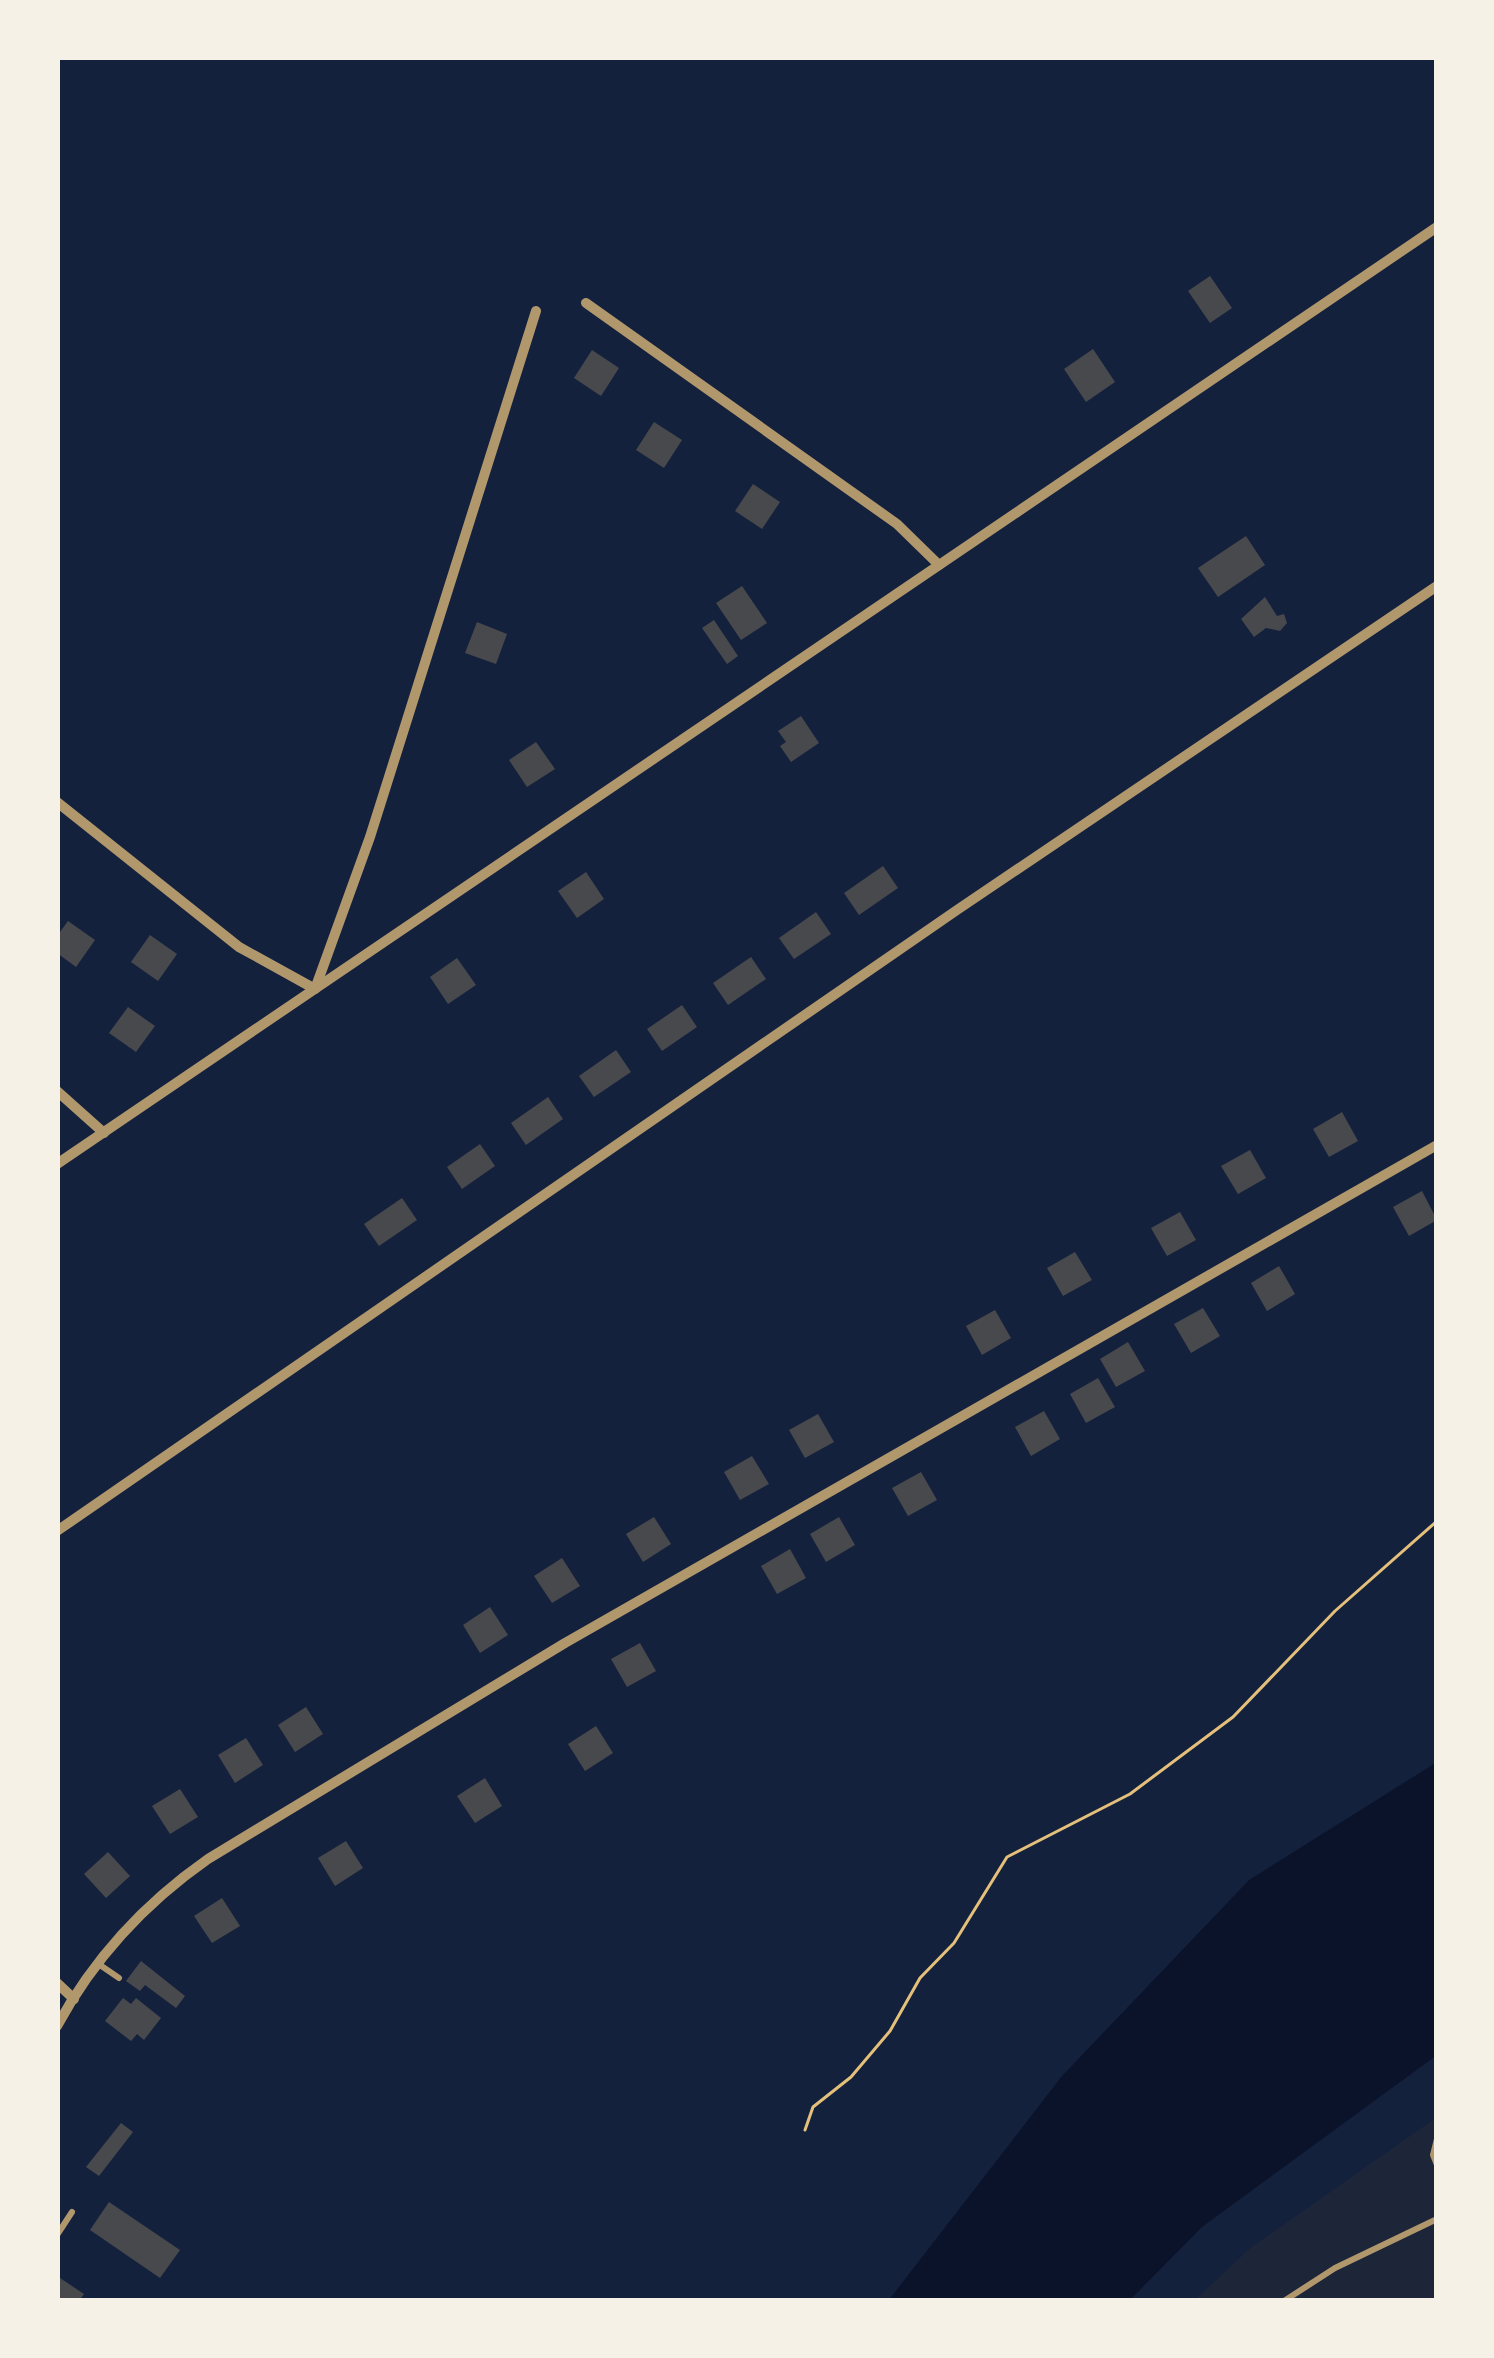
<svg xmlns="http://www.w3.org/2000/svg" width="1494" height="2358" viewBox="0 0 1494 2358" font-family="'Noto Sans',sans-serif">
<rect width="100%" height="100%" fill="#14213d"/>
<!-- green -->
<path fill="#1d2539" d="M 1437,2117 L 1437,2301 L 1194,2301 L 1249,2249 Z"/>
<!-- water -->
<path fill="#0b132b" d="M 1437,1762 L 1437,2055 L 1202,2227 L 1129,2301 L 888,2301 L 1062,2076 L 1249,1880 Z"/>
<!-- building -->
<g fill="#48494c">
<path d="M 1210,276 L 1232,308 L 1210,323 L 1188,291 Z"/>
<path d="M 1093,349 L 1115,382 L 1086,402 L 1064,369 Z"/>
<path d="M 592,350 L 619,368 L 601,396 L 574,378 Z"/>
<path d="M 654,422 L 682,440 L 664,468 L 636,450 Z"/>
<path d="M 753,484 L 780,502 L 762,529 L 735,511 Z"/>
<path d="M 1246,536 L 1265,565 L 1218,597 L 1198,568 Z"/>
<path d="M 742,586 L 767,623 L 741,640 L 716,603 Z"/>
<path d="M 1265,597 L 1277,616 L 1284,614 L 1287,623 L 1280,631 L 1266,628 L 1254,637 L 1241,619 Z"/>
<path d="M 714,620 L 738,656 L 727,664 L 702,628 Z"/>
<path d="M 477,622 L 507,634 L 496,664 L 465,653 Z"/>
<path d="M 801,716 L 819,743 L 791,762 L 780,746 L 786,742 L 778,731 Z"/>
<path d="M 536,742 L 555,769 L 527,787 L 509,760 Z"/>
<path d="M 883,866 L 898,888 L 859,915 L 844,893 Z"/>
<path d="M 586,872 L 604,899 L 577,918 L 558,891 Z"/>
<path d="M 816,912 L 831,934 L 794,959 L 779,938 Z"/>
<path d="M 68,921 L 95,940 L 76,967 L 57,953 L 57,936 Z"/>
<path d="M 150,935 L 177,954 L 158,981 L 131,962 Z"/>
<path d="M 751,957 L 766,979 L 728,1005 L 713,983 Z"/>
<path d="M 457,958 L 476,985 L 448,1004 L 430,977 Z"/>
<path d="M 682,1005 L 697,1027 L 662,1051 L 647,1029 Z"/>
<path d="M 128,1007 L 155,1026 L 136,1052 L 109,1033 Z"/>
<path d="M 616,1050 L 631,1072 L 594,1097 L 579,1076 Z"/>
<path d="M 548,1097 L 563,1119 L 526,1145 L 511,1123 Z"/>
<path d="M 1342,1112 L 1358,1141 L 1329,1157 L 1313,1129 Z"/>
<path d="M 480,1144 L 495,1166 L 462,1189 L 447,1167 Z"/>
<path d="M 1250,1150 L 1266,1178 L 1238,1194 L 1221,1166 Z"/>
<path d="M 1422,1191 L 1437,1220 L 1409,1236 L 1393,1207 Z"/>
<path d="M 402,1198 L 417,1220 L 379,1246 L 364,1224 Z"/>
<path d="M 1180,1212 L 1196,1240 L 1167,1256 L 1151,1228 Z"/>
<path d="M 1075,1252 L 1092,1280 L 1063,1296 L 1047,1268 Z"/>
<path d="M 1279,1266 L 1295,1294 L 1267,1311 L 1251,1283 Z"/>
<path d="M 1203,1308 L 1220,1336 L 1191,1353 L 1174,1324 Z"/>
<path d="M 995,1310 L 1011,1338 L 982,1355 L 966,1326 Z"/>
<path d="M 1128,1342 L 1145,1371 L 1116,1387 L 1100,1359 Z"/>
<path d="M 1098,1378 L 1115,1407 L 1086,1423 L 1070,1394 Z"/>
<path d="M 1044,1411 L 1060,1439 L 1031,1456 L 1015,1427 Z"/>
<path d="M 818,1414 L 834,1442 L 805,1458 L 789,1430 Z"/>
<path d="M 752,1456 L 769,1484 L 740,1500 L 724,1472 Z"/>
<path d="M 921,1472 L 937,1500 L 908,1516 L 892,1488 Z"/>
<path d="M 654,1517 L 671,1544 L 643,1562 L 626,1534 Z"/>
<path d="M 839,1517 L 855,1545 L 826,1562 L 810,1534 Z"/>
<path d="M 790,1549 L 806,1578 L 777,1594 L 761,1566 Z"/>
<path d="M 562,1558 L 580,1586 L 552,1603 L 534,1576 Z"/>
<path d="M 490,1607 L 508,1635 L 480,1653 L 463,1625 Z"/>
<path d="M 640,1643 L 656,1671 L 627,1687 L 611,1659 Z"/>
<path d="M 306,1707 L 323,1734 L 295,1752 L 278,1725 Z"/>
<path d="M 596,1726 L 613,1753 L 585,1771 L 568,1744 Z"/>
<path d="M 246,1738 L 263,1765 L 235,1783 L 218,1755 Z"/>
<path d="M 485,1778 L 502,1806 L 475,1823 L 457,1796 Z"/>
<path d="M 180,1789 L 198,1817 L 170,1834 L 152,1806 Z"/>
<path d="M 346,1841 L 363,1868 L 335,1886 L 318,1858 Z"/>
<path d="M 108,1852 L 130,1876 L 106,1898 L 84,1874 Z"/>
<path d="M 222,1898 L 240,1926 L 212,1943 L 194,1916 Z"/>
<path d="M 141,1961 L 185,1996 L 176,2008 L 145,1985 L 140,1991 L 126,1981 Z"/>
<path d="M 123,1998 L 131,2004 L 136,1998 L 161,2018 L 144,2040 L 137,2034 L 131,2041 L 105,2021 Z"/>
<path d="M 121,2123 L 133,2132 L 99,2176 L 86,2167 Z"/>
<path d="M 109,2202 L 180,2250 L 160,2278 L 90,2230 Z"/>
<path d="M 60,2278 L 84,2294 L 79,2301 L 57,2301 Z"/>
</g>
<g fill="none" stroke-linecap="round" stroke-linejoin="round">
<!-- path -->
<path stroke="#e5c07b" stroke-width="3" d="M 805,2130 L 813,2107 L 851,2077 L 890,2031 L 920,1978 L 954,1943 L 1007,1857 L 1130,1794 L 1233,1717 L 1335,1611 L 1437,1521"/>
<!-- service -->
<g stroke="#b1986c" stroke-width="6">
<path d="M 100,1965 L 119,1978"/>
<path d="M 1437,2139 L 1433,2155 L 1437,2165"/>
<path d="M 57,2235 L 72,2212"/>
<path d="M 1284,2301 L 1335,2268 L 1437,2219"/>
</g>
<!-- minor -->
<g stroke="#b1986c" stroke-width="10">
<path d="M 586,303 L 897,524 L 939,565"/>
<path d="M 57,802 L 239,947 L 315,989 L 370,837 L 536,311"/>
<path d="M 57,1091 L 104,1133"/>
<path d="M 57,1164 L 1437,227"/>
<path d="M 57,1531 L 957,910 L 1437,586"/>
<path d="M 57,1983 L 74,1999"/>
<path d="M 57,2026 C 94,1958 145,1903 208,1859 L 565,1643 L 1437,1145"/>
</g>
</g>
<!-- border -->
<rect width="1494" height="2358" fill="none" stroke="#f6f1e7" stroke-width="120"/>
</svg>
